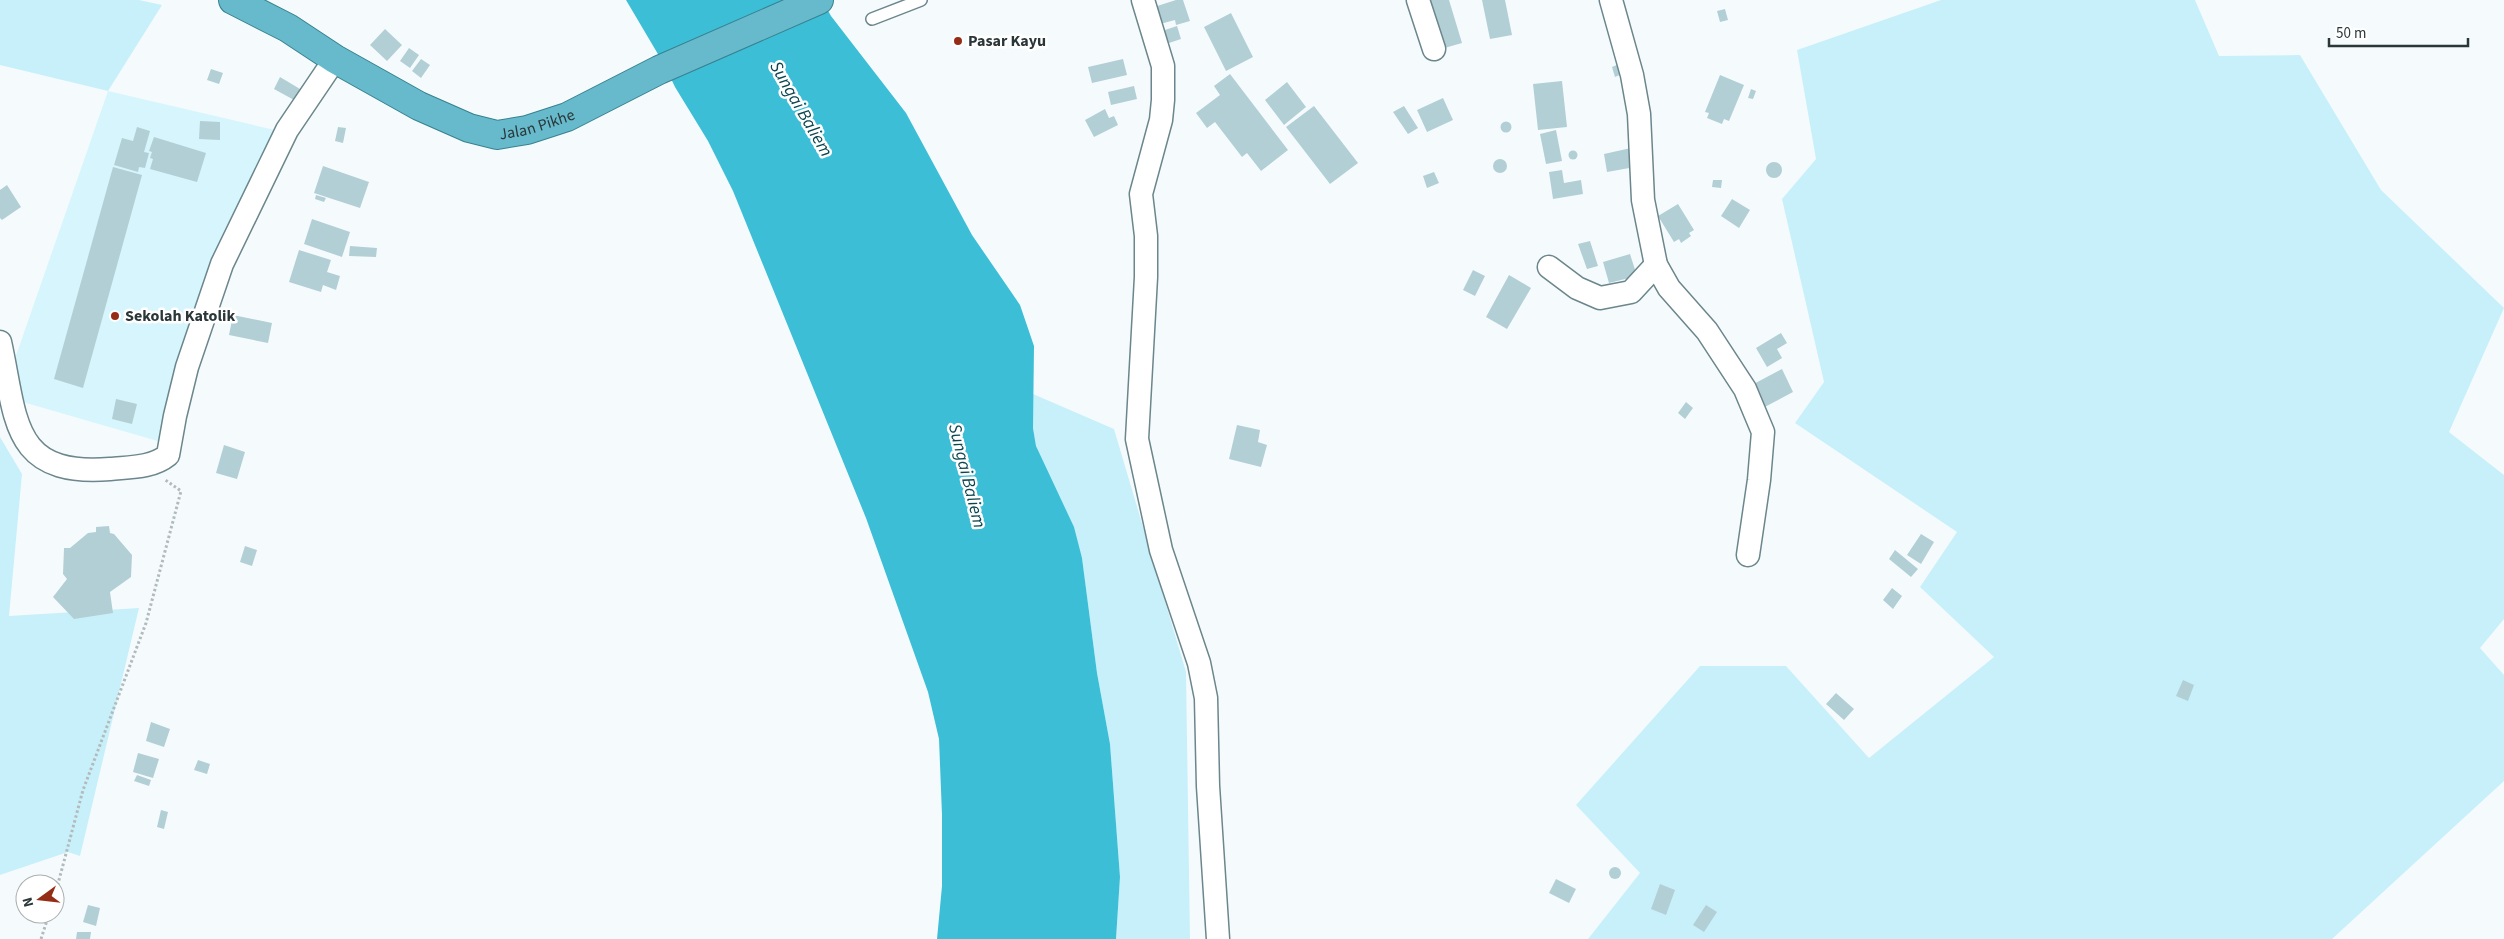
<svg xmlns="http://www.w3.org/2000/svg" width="2504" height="939" viewBox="0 0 2504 939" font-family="'Source Sans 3',sans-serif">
<rect width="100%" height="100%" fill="#f5fbfd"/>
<!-- built -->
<path fill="#d6f5fc" d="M 108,91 L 279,131 L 168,444 L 2,396 Z"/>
<!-- green -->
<g fill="#c8f0fa">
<path d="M 0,0 L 139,0 L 162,5 L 108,91 L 0,65 Z"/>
<path d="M 1941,0 L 2195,0 L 2219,56 L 2300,55 L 2381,190 L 2504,308 L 2449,432 L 2504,475 L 2504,619 L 2480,648 L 2504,675 L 2504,781 L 2332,939 L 1588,939 L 1640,873 L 1576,805 L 1700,666 L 1786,666 L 1869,758 L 1994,657 L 1920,587 L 1957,532 L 1795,423 L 1824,382 L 1782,199 L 1816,159 L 1797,50 Z"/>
<path d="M 1033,394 L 1114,429 L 1186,672 L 1190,939 L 1116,939 L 1120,877 L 1110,744 L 1097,673 L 1082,558 L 1036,446 L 1033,428 Z"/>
<path d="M 0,437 L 22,474 L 9,616 L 139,608 L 80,856 L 68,852 L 0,875 Z"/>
</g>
<!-- water -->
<path fill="#3dbed7" d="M 626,0 L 822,0 L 831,16 L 906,113 L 972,235 L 1020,305 L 1034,346 L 1033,428 L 1036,446 L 1074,527 L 1082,558 L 1097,673 L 1110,744 L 1120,877 L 1116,939 L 937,939 L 942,886 L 942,815 L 939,739 L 928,692 L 866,518 L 733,191 L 708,141 L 675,87 L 665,66 Z"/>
<!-- building -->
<g fill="#b2cfd5">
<path d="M 1176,0 L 1183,0 L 1190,21 L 1176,25 L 1175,20 L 1160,24 L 1154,7 Z"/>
<path d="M 1426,0 L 1449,0 L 1462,43 L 1441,49 Z"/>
<path d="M 1482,0 L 1505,0 L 1512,35 L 1490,39 Z"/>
<path d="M 1725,9 L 1728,20 L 1720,22 L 1717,11 Z"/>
<path d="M 1231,13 L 1253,57 L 1226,71 L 1204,27 Z"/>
<path d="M 1177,26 L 1181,39 L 1166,44 L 1162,31 Z"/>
<path d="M 385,29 L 402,45 L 387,61 L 370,45 Z"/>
<path d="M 409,48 L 419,55 L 410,68 L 400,61 Z"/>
<path d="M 421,59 L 430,65 L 421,78 L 412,71 Z"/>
<path d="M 1123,59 L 1127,75 L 1092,83 L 1088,67 Z"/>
<path d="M 1619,64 L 1622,74 L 1615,77 L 1612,67 Z"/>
<path d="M 211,69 L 223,73 L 219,84 L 207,80 Z"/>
<path d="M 1230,74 L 1288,150 L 1261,171 L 1247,153 L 1242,157 L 1215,122 L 1207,128 L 1196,113 L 1220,95 L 1214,86 Z"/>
<path d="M 1720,75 L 1744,85 L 1729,121 L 1724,119 L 1722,124 L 1707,118 L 1709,113 L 1705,112 Z"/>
<path d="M 280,77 L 300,89 L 294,100 L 274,89 Z"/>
<path d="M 1562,81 L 1567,127 L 1538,130 L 1533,84 Z"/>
<path d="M 1287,82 L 1306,107 L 1284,125 L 1265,100 Z"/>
<path d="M 1134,86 L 1137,99 L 1111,105 L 1108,92 Z"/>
<path d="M 1751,89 L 1756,91 L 1753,99 L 1748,98 Z"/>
<path d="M 1443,98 L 1453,120 L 1427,132 L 1417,110 Z"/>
<path d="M 1314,106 L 1358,163 L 1330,184 L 1286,127 Z"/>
<path d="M 1404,106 L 1418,128 L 1408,134 L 1393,112 Z"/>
<path d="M 1105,109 L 1109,118 L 1114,116 L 1118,125 L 1094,137 L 1085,120 Z"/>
<path d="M 200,121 L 220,122 L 220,140 L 199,139 Z"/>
<circle cx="1506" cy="127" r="5.5"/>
<path d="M 137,127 L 150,131 L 144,152 L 149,153 L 145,168 L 139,167 L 138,172 L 114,165 L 122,138 L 133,141 Z"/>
<path d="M 338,127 L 346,128 L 343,143 L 335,141 Z"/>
<path d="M 1556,130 L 1562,161 L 1546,164 L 1540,134 Z"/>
<path d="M 154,137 L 206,153 L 197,182 L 150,169 L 153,159 L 150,158 L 152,152 L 149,151 Z"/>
<path d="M 1631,148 L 1635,167 L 1607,172 L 1604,154 Z"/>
<circle cx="1573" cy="155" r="4.5"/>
<circle cx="1500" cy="166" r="7"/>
<circle cx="1774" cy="170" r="8"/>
<path d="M 323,166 L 369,182 L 360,208 L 314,193 Z"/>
<path d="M 113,167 L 142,175 L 83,388 L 54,379 Z"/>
<path d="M 1562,170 L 1564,183 L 1581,180 L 1583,194 L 1553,199 L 1549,172 Z"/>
<path d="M 1434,172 L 1439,183 L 1427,188 L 1423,176 Z"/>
<path d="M 1713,180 L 1722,180 L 1721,188 L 1712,187 Z"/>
<path d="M 7,185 L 21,207 L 2,220 L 0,218 L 0,190 Z"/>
<path d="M 316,195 L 326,198 L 324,202 L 315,199 Z"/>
<path d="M 1732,199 L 1750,210 L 1739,228 L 1721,216 Z"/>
<path d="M 1678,204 L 1694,230 L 1689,233 L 1691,236 L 1681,243 L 1679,239 L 1674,242 L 1658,216 Z"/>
<path d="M 312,219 L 350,232 L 342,257 L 304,244 Z"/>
<path d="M 1590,241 L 1598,266 L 1587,269 L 1578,244 Z"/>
<path d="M 350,246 L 377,248 L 376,257 L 349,256 Z"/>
<path d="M 299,250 L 331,260 L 327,272 L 340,276 L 336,290 L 323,285 L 321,292 L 289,282 Z"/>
<path d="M 1630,254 L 1637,276 L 1609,283 L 1603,262 Z"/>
<path d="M 1473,270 L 1485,276 L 1475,296 L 1463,290 Z"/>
<path d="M 1509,275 L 1531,288 L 1507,329 L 1486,317 Z"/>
<path d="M 233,315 L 272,323 L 268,343 L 229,335 Z"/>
<path d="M 1781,333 L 1787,343 L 1777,349 L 1782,358 L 1767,367 L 1756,348 Z"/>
<path d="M 1782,369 L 1793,392 L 1759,410 L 1748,387 Z"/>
<path d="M 116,399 L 137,404 L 132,424 L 112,419 Z"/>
<path d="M 1686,402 L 1693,408 L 1685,419 L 1678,413 Z"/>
<path d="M 1237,425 L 1260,430 L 1258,442 L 1267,445 L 1261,467 L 1229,459 Z"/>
<path d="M 224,445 L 245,452 L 237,479 L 216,473 Z"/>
<path d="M 109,526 L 110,533 L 114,534 L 132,555 L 131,577 L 110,592 L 113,613 L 74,619 L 53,597 L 67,579 L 63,574 L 64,548 L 70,548 L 88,533 L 96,532 L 96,527 Z"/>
<path d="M 1921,534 L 1934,542 L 1921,564 L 1907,555 Z"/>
<path d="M 245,546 L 257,550 L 252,566 L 240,562 Z"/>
<path d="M 1895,550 L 1918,569 L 1911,577 L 1889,559 Z"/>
<path d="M 1892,588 L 1902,596 L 1893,609 L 1883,600 Z"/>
<path d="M 2183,680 L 2194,685 L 2188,701 L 2176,696 Z"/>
<path d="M 1836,693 L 1854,709 L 1844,720 L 1826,704 Z"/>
<path d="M 151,722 L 170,729 L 164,747 L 146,741 Z"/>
<path d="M 138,753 L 159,759 L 153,778 L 133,772 Z"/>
<path d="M 198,760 L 210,764 L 207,774 L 194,770 Z"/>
<path d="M 137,775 L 151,780 L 149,786 L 134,781 Z"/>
<path d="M 161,810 L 168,812 L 164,829 L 157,827 Z"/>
<circle cx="1615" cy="873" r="6"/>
<path d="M 1556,879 L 1576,889 L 1569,903 L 1549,893 Z"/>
<path d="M 1660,884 L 1675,890 L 1666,915 L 1651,909 Z"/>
<path d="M 88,905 L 100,908 L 96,926 L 83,922 Z"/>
<path d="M 1706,905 L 1717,912 L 1704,932 L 1693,925 Z"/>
<path d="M 77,932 L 91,932 L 90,939 L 76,939 Z"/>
</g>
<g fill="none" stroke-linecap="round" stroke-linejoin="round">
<!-- service casing -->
<g stroke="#6b868c" stroke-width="14">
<path id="service" d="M 872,19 L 921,0"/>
</g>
<!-- minor casing -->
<g stroke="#6b868c" stroke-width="25">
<g id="minor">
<path d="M 1143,0 L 1163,66 L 1163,100 L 1161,120 L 1141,194 L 1146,236 L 1146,277 L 1137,439 L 1161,550 L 1199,663 L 1206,698 L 1208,786 L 1218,939"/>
<path d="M 1418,0 L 1434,49"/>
<path d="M 1611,0 L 1632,75 L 1639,114 L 1643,200 L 1656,265 L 1669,288 L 1707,331 L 1745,389 L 1763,432 L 1759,480 L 1748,555"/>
<path d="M 1549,267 L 1577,288 L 1600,298 L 1631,292 L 1656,265"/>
<path d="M 0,342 C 17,418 10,477 110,469 C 130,467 152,468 168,455 L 175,416 L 187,367 L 222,264 L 287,130 L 335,59"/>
</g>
</g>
<!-- trunk casing -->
<g stroke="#38818f" stroke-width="30">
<g id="trunk">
<path id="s1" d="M 233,0 L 288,28 L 335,59 L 419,106 L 469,128 L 497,135 L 527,130 L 567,117 L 659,70 L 819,0"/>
</g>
</g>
<!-- path -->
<g stroke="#b2babc" stroke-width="3" stroke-dasharray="2.5 2.5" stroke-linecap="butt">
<path d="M 55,895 L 83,790 L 146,623 L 181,491 L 164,479"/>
<path d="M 41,939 L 49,914"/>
</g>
<!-- service -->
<use href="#service" stroke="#fff" stroke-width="11"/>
<!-- minor -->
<use href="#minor" stroke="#fff" stroke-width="22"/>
<!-- trunk -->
<use href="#trunk" stroke="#66bacb" stroke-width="28"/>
</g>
<!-- markers -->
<g fill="#952c16" stroke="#fff" stroke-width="2">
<circle cx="958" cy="41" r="5"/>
<circle cx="115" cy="316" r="5"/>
</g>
<g text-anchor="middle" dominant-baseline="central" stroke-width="5" stroke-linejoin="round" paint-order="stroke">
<!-- poi labels -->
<g font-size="16" font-weight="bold" fill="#2a3638" stroke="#fff" text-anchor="start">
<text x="968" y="41">Pasar Kayu</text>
<text x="125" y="316">Sekolah Katolik</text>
</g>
<!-- street labels -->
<g font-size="16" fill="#2a3638" stroke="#fff">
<text stroke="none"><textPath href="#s1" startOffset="339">Jalan Pikhe</textPath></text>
</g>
<!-- water labels -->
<g font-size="18" font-style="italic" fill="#0b454f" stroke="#fff">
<text transform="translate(801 109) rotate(60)">Sungai Baliem</text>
<text transform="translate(967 476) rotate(76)">Sungai Baliem</text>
</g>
</g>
<!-- north arrow -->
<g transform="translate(40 899) rotate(255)"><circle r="24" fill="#ffffff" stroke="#aaafaf"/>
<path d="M0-4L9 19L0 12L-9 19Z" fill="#952c16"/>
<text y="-8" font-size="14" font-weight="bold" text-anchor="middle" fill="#2a3638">N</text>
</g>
<!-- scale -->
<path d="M2329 38v8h139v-8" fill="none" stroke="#2a3638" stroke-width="2.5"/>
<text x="2336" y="38" font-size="15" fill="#2a3638" stroke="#ffffff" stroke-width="4" paint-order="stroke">50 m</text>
</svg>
